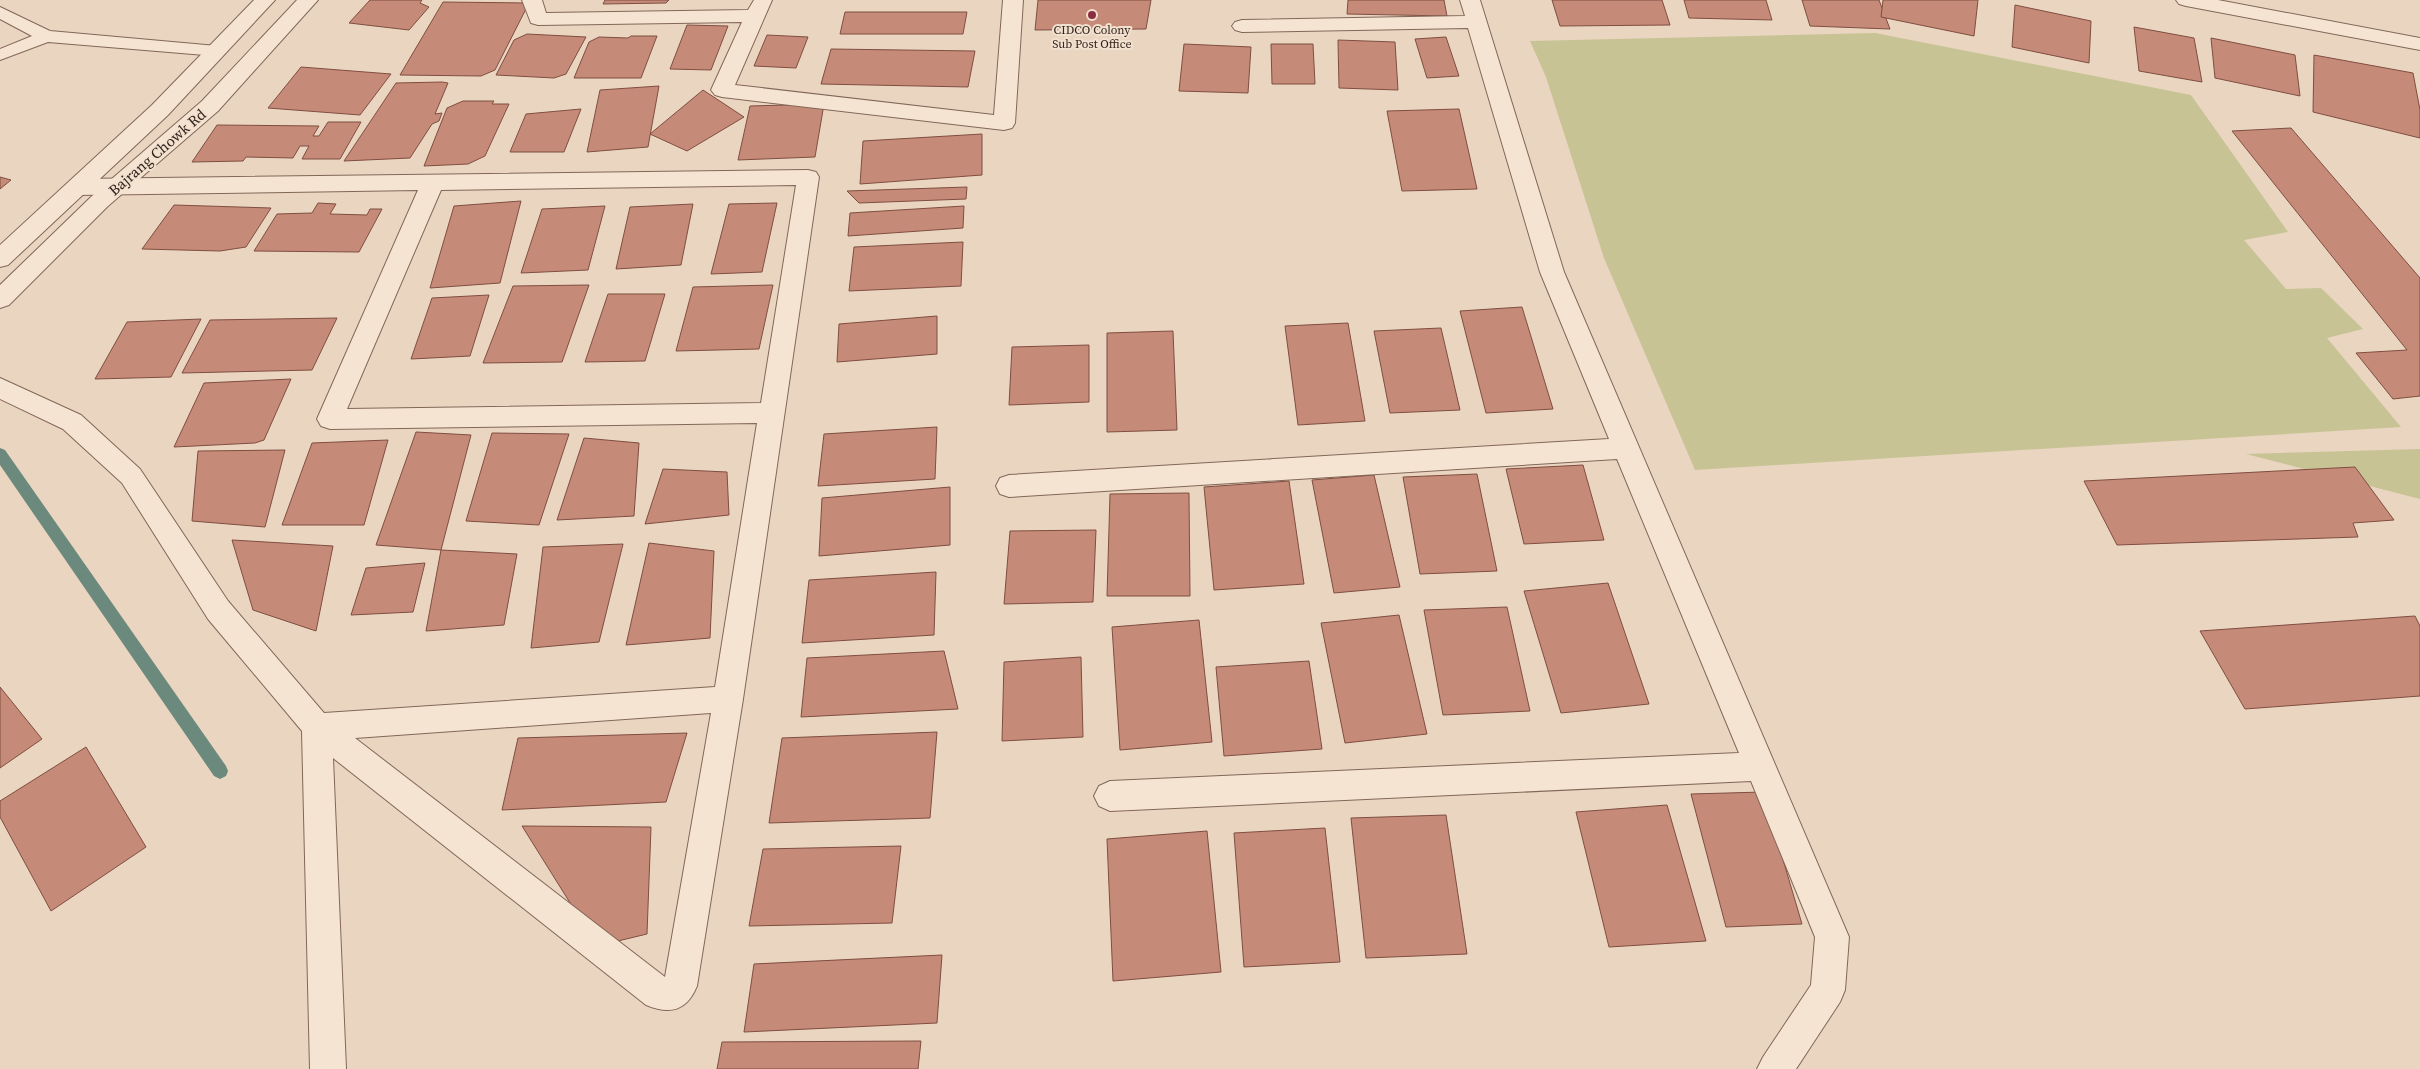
<svg xmlns="http://www.w3.org/2000/svg" width="2420" height="1069" viewBox="0 0 2420 1069" font-family="'Source Serif 4',serif">
<rect width="100%" height="100%" fill="#ead5c0"/>
<!-- green -->
<g fill="#c7c395">
<path d="M 1875,33 L 2191,95 L 2288,232 L 2244,240 L 2286,289 L 2321,288 L 2363,329 L 2327,338 L 2401,427 L 1695,470 L 1604,258 L 1546,77 L 1530,41 Z"/>
<path d="M 2420,449 L 2420,499 L 2246,454 Z"/>
</g>
<g fill="none" stroke-linecap="round" stroke-linejoin="round">
<!-- stream -->
<path fill="#6b897c" fill-rule="evenodd" d="M 0,448 L 5,450 L 226,766 L 228,771 L 226,776 L 220,779 L 214,776 L 0,465 Z"/>
</g>
<!-- building -->
<g fill="#c68a78" stroke="#7f4e41">
<path d="M 370,0 L 422,0 L 420,3 L 429,7 L 409,30 L 349,23 Z"/>
<path d="M 605,0 L 669,0 L 666,3 L 603,4 Z"/>
<path d="M 1038,0 L 1151,0 L 1146,29 L 1035,30 Z"/>
<path d="M 1348,0 L 1444,0 L 1447,16 L 1347,14 Z"/>
<path d="M 1552,0 L 1662,0 L 1670,25 L 1560,26 Z"/>
<path d="M 1684,0 L 1766,0 L 1772,20 L 1689,18 Z"/>
<path d="M 1802,0 L 1879,0 L 1890,29 L 1810,26 Z"/>
<path d="M 1883,0 L 1978,0 L 1974,36 L 1881,17 Z"/>
<path d="M 443,2 L 529,3 L 495,70 L 481,76 L 400,75 Z"/>
<path d="M 2015,5 L 2091,21 L 2089,63 L 2012,47 Z"/>
<path d="M 845,12 L 967,12 L 963,34 L 840,34 Z"/>
<path d="M 687,25 L 728,26 L 711,70 L 670,69 Z"/>
<path d="M 2134,27 L 2194,38 L 2202,82 L 2139,71 Z"/>
<path d="M 527,34 L 586,37 L 566,74 L 554,78 L 496,75 L 514,40 Z"/>
<path d="M 767,35 L 808,37 L 796,68 L 754,66 Z"/>
<path d="M 631,36 L 657,36 L 641,78 L 574,78 L 589,42 L 599,37 L 628,38 Z"/>
<path d="M 1446,37 L 1459,76 L 1427,78 L 1415,39 Z"/>
<path d="M 2211,38 L 2295,55 L 2300,96 L 2215,78 Z"/>
<path d="M 1338,40 L 1395,42 L 1398,90 L 1339,88 Z"/>
<path d="M 1184,44 L 1251,47 L 1248,93 L 1179,91 Z"/>
<path d="M 1271,44 L 1313,44 L 1315,84 L 1272,84 Z"/>
<path d="M 831,49 L 975,51 L 968,87 L 821,84 Z"/>
<path d="M 2314,55 L 2413,73 L 2420,110 L 2420,138 L 2313,112 Z"/>
<path d="M 301,67 L 391,74 L 360,115 L 268,108 Z"/>
<path d="M 442,82 L 448,83 L 435,114 L 442,113 L 439,121 L 432,124 L 410,158 L 344,161 L 396,83 Z"/>
<path d="M 659,86 L 648,147 L 587,152 L 600,90 Z"/>
<path d="M 703,90 L 744,117 L 687,151 L 650,134 Z"/>
<path d="M 463,101 L 494,101 L 492,104 L 509,104 L 485,156 L 468,164 L 424,166 L 447,108 Z"/>
<path d="M 824,104 L 815,157 L 738,160 L 750,106 Z"/>
<path d="M 581,109 L 564,152 L 510,152 L 526,114 Z"/>
<path d="M 1459,109 L 1477,189 L 1402,191 L 1387,111 Z"/>
<path d="M 328,122 L 361,122 L 340,159 L 302,159 L 309,146 L 300,146 L 293,158 L 246,157 L 243,161 L 192,162 L 217,125 L 319,126 L 313,136 L 319,136 Z"/>
<path d="M 2291,128 L 2420,278 L 2420,396 L 2393,399 L 2356,353 L 2407,350 L 2232,131 Z"/>
<path d="M 982,134 L 982,175 L 860,184 L 863,141 Z"/>
<path d="M 0,177 L 11,180 L 0,189 Z"/>
<path d="M 967,187 L 966,199 L 859,203 L 847,191 Z"/>
<path d="M 521,201 L 500,283 L 430,288 L 454,206 Z"/>
<path d="M 318,203 L 336,204 L 330,214 L 367,215 L 370,209 L 382,209 L 359,252 L 254,251 L 277,214 L 312,213 Z"/>
<path d="M 777,203 L 762,272 L 711,274 L 729,204 Z"/>
<path d="M 693,204 L 681,265 L 616,269 L 630,207 Z"/>
<path d="M 174,205 L 271,208 L 246,247 L 220,251 L 142,249 Z"/>
<path d="M 605,206 L 588,270 L 521,273 L 542,209 Z"/>
<path d="M 964,206 L 963,228 L 848,236 L 850,213 Z"/>
<path d="M 963,242 L 961,286 L 849,291 L 854,247 Z"/>
<path d="M 589,285 L 562,362 L 483,363 L 513,286 Z"/>
<path d="M 773,285 L 759,349 L 676,351 L 693,287 Z"/>
<path d="M 608,294 L 665,294 L 645,361 L 585,362 Z"/>
<path d="M 489,295 L 470,356 L 411,359 L 432,298 Z"/>
<path d="M 1522,307 L 1553,409 L 1486,413 L 1460,311 Z"/>
<path d="M 937,316 L 937,354 L 837,362 L 839,324 Z"/>
<path d="M 337,318 L 312,370 L 182,373 L 210,320 Z"/>
<path d="M 201,319 L 171,377 L 95,379 L 127,322 Z"/>
<path d="M 1348,323 L 1365,421 L 1298,425 L 1285,326 Z"/>
<path d="M 1441,328 L 1460,410 L 1390,413 L 1374,331 Z"/>
<path d="M 1173,331 L 1177,430 L 1107,432 L 1107,333 Z"/>
<path d="M 1089,345 L 1089,402 L 1009,405 L 1012,347 Z"/>
<path d="M 291,379 L 264,440 L 255,443 L 174,447 L 204,383 Z"/>
<path d="M 937,427 L 935,479 L 818,486 L 824,434 Z"/>
<path d="M 416,432 L 471,435 L 441,550 L 376,545 Z"/>
<path d="M 492,433 L 569,434 L 539,525 L 466,521 Z"/>
<path d="M 584,438 L 639,443 L 634,516 L 557,520 Z"/>
<path d="M 388,440 L 364,525 L 282,525 L 312,443 Z"/>
<path d="M 285,450 L 265,527 L 192,521 L 198,451 Z"/>
<path d="M 1583,465 L 1604,540 L 1524,544 L 1506,469 Z"/>
<path d="M 2355,467 L 2394,520 L 2353,523 L 2358,537 L 2117,545 L 2084,481 Z"/>
<path d="M 663,469 L 727,472 L 729,515 L 645,524 Z"/>
<path d="M 1477,474 L 1497,571 L 1420,574 L 1403,477 Z"/>
<path d="M 1374,475 L 1400,587 L 1334,593 L 1312,480 Z"/>
<path d="M 1289,481 L 1304,584 L 1214,590 L 1204,487 Z"/>
<path d="M 950,487 L 950,545 L 819,556 L 822,498 Z"/>
<path d="M 1189,493 L 1190,596 L 1107,596 L 1110,494 Z"/>
<path d="M 1096,530 L 1093,602 L 1004,604 L 1010,531 Z"/>
<path d="M 232,540 L 333,546 L 316,631 L 253,610 Z"/>
<path d="M 649,543 L 714,551 L 710,638 L 626,645 Z"/>
<path d="M 623,544 L 599,642 L 531,648 L 543,547 Z"/>
<path d="M 441,550 L 517,554 L 504,625 L 426,631 Z"/>
<path d="M 425,563 L 413,612 L 351,615 L 366,568 Z"/>
<path d="M 936,572 L 934,635 L 802,643 L 809,580 Z"/>
<path d="M 1608,583 L 1649,704 L 1561,713 L 1524,591 Z"/>
<path d="M 1507,607 L 1530,711 L 1443,715 L 1424,610 Z"/>
<path d="M 1399,615 L 1427,734 L 1345,743 L 1321,623 Z"/>
<path d="M 2415,616 L 2420,626 L 2420,696 L 2245,709 L 2200,631 Z"/>
<path d="M 1199,620 L 1212,742 L 1120,750 L 1112,627 Z"/>
<path d="M 944,651 L 958,709 L 801,717 L 807,658 Z"/>
<path d="M 1081,657 L 1083,737 L 1002,741 L 1004,662 Z"/>
<path d="M 1309,661 L 1322,749 L 1224,756 L 1216,667 Z"/>
<path d="M 0,687 L 42,739 L 0,768 Z"/>
<path d="M 937,732 L 930,818 L 769,823 L 782,738 Z"/>
<path d="M 687,733 L 666,802 L 502,810 L 518,738 Z"/>
<path d="M 86,747 L 146,847 L 51,911 L 0,817 L 0,801 Z"/>
<path d="M 1763,792 L 1802,924 L 1726,927 L 1691,794 Z"/>
<path d="M 1667,805 L 1706,941 L 1609,947 L 1576,812 Z"/>
<path d="M 1446,815 L 1467,954 L 1366,958 L 1351,818 Z"/>
<path d="M 522,826 L 651,827 L 647,934 L 597,946 Z"/>
<path d="M 1325,828 L 1340,962 L 1244,967 L 1234,833 Z"/>
<path d="M 1207,831 L 1221,972 L 1113,981 L 1107,839 Z"/>
<path d="M 901,846 L 892,923 L 749,926 L 763,849 Z"/>
<path d="M 942,955 L 937,1023 L 744,1032 L 754,964 Z"/>
<path d="M 921,1041 L 918,1069 L 717,1069 L 722,1042 Z"/>
</g>
<g fill="none" stroke-linecap="round" stroke-linejoin="round">
<!-- service casing -->
<g stroke="#826759" stroke-width="2">
<path id="service" d="M 0,7 L 50,31 L 217,46 L 223,47 L 226,51 L 223,55 L 217,56 L 48,42 L 0,60 L 0,49 L 32,36 L 0,19 Z"/>
</g>
<!-- minor casing -->
<g stroke="#826759" stroke-width="2">
<g id="minor">
<path d="M 522,0 L 542,0 L 546,13 L 748,10 L 754,0 L 772,0 L 735,85 L 994,115 L 1003,0 L 1023,0 L 1015,123 L 1012,128 L 1004,130 L 722,97 L 715,95 L 711,90 L 742,22 L 538,25 L 531,23 Z"/>
<path d="M 1460,0 L 1480,0 L 1564,272 L 1849,937 L 1845,990 L 1840,1002 L 1796,1069 L 1757,1069 L 1763,1057 L 1811,985 L 1815,937 L 1751,781 L 1110,811 L 1099,806 L 1094,796 L 1099,786 L 1110,781 L 1739,753 L 1617,459 L 1009,497 L 1000,494 L 996,486 L 1000,478 L 1009,475 L 1609,439 L 1540,272 L 1468,28 L 1242,32 L 1235,30 L 1232,26 L 1235,22 L 1242,20 L 1465,16 Z"/>
<path d="M 2176,0 L 2218,0 L 2420,38 L 2420,50 L 2186,6 L 2179,4 Z"/>
<path d="M 808,170 L 816,172 L 819,177 L 743,699 L 697,986 C 687,1011 670,1015 646,1005 L 333,758 L 346,1069 L 310,1069 L 302,731 L 208,619 L 122,483 L 63,429 L 0,399 L 0,378 L 81,415 L 140,469 L 228,601 L 324,713 L 715,687 L 757,423 L 330,429 L 321,426 L 317,419 L 418,190 L 77,195 L 69,192 L 66,187 L 69,182 L 77,179 ZM 796,185 L 761,403 L 347,409 L 441,190 ZM 711,713 L 665,977 L 355,738 Z"/>
</g>
</g>
<!-- tertiary casing -->
<g stroke="#826759" stroke-width="2">
<g id="tertiary">
<path d="M 254,0 L 275,0 L 168,115 L 8,265 L 0,267 L 0,245 L 152,105 Z"/>
<path d="M 297,0 L 318,0 L 218,111 L 108,206 L 9,305 L 0,308 L 0,285 L 92,196 L 202,101 Z"/>
</g>
</g>
<!-- service -->
<use href="#service" fill="#f6e4d2" fill-rule="evenodd"/>
<!-- minor -->
<use href="#minor" fill="#f6e4d2" fill-rule="evenodd"/>
<!-- tertiary -->
<use href="#tertiary" fill="#f6e4d2" fill-rule="evenodd"/>
</g>
<!-- markers -->
<circle fill="#8c2e41" stroke="#f2e1cf" stroke-width="2" cx="1092" cy="15" r="5"/>
<g text-anchor="middle" dominant-baseline="central" stroke-width="4" stroke-linejoin="round" paint-order="stroke">
<!-- far-poi labels -->
<g font-size="12" fill="#32231d" stroke="#f2e1cf">
<text x="1092" y="30">CIDCO Colony<tspan x="1092" dy="14">Sub Post Office</tspan></text>
</g>
<!-- street labels -->
<g font-size="15" fill="#32231d" stroke="#f2e1cf">
<text transform="translate(157 152) rotate(-41)">Bajrang Chowk Rd</text>
</g>
</g>
</svg>
